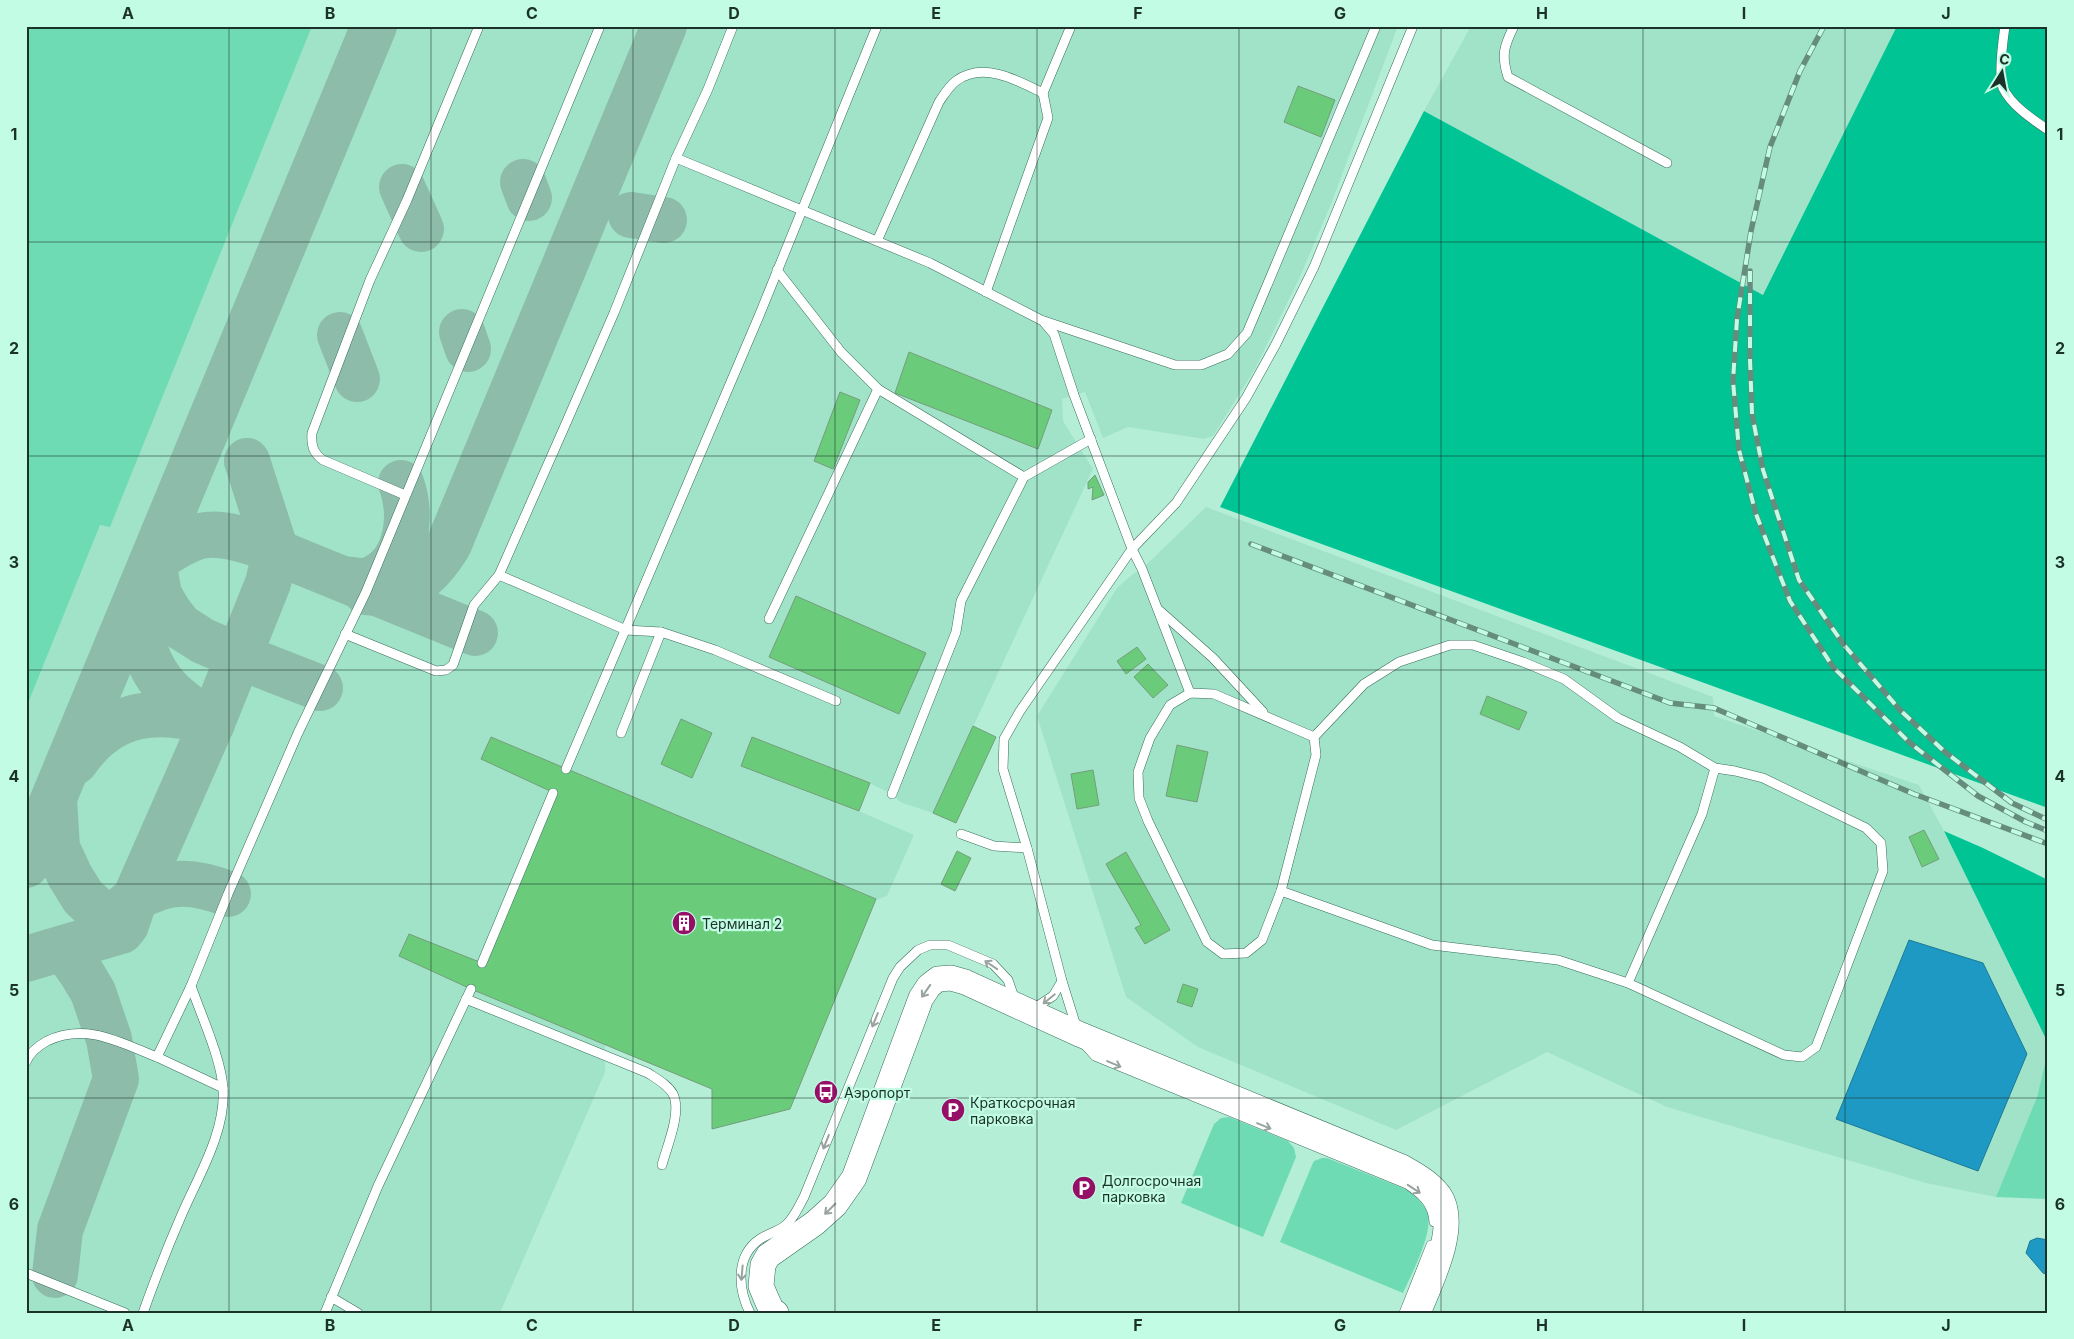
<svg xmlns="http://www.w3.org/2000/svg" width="2074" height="1339" viewBox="0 0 2074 1339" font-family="Inter,sans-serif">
<rect width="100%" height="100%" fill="#b5eed7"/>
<!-- built -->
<g fill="#a1e3c9">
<path d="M 26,26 L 1398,26 L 1331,204 L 1299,279 L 1255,369 L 1213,436 L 1204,439 L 1128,427 L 1103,438 L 1085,392 L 1062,399 L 1063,421 L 1093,469 L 933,813 L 900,802 L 892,794 L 869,783 L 859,811 L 914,835 L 887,896 L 876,900 L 790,1109 L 712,1129 L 712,1089 L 605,1044 L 605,1072 L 500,1313 L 26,1313 Z"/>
<path d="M 1471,26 L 1897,26 L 1763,295 L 1424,111 Z"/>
<path d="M 1206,507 L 1713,697 L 1714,716 L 1919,785 L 1944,831 L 2048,1043 L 2048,1051 L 2037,1097 L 1996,1197 L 1926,1183 L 1667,1107 L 1547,1052 L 1396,1130 L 1198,1047 L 1126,997 L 1037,716 L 1117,588 L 1133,574 L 1142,569 Z"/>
</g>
<!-- green -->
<g fill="#6fdbb4">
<path d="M 26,26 L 312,26 L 110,527 L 100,525 L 26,708 Z"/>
<path d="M 2048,1051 L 2048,1199 L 1996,1197 L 2037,1097 Z"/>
<path d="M 1229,1117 L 1288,1141 L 1294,1148 L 1296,1157 L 1263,1237 L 1181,1203 L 1214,1124 L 1221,1118 Z"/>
<path d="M 1322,1158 L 1327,1158 L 1410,1191 C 1416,1198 1423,1203 1427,1212 C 1435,1230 1411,1275 1403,1293 L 1280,1242 L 1312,1165 L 1314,1161 Z"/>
</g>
<!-- forest -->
<g fill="#00c494">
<path d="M 1897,26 L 2048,26 L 2048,808 L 1220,507 L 1424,111 L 1763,295 Z"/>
<path d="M 1944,831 L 1983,848 L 2048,880 L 2048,1043 Z"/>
</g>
<!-- water -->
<g fill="#1d99c4" stroke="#1c7a96">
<path d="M 1909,940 L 1983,963 L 2027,1054 L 1978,1171 L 1836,1119 Z"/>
<path d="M 2037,1238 L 2048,1240 L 2048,1275 L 2043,1273 L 2026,1253 L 2030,1241 Z"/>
</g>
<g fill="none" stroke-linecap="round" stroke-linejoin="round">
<!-- taxiway -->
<g stroke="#8dbdaa" stroke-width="46">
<path d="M 523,182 L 529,198"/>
<path d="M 402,187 L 421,229"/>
<path d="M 631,215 L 664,220"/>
<path d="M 462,332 L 468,349"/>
<path d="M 340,335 L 357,379"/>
<path d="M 345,579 C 354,580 364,583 372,579 C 408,564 413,515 401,483"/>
<path d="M 366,592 C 407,596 429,577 449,544 L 664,26"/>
<path d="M 141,595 C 137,630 144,666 171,692 C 183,704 198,713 212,723"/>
<path d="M 320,688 L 238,656 L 203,641 L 181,627 L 169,612 L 159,595 L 153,561 C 195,534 205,527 254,543 L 475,633"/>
<path d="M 75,762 C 110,711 157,706 212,723"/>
<path d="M 54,799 L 57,848 L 70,876 L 83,897 L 96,909 L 111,919"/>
<path d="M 26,865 L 374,26"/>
<path d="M 121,910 C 155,880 187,877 228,894"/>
<path d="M 26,959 L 121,931 L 126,925 L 135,898 L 212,723 L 268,583 L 273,562 L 273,542 L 247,461"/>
<path d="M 55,1275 L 60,1230 L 116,1079 L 109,1039 L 93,992 L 81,972 L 65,949"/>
</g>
</g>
<!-- building -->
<g fill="#6acc7b" stroke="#759d7a">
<path d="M 1298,86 L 1335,100 L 1321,137 L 1284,122 Z"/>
<path d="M 909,352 L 1052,410 L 1038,449 L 895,393 Z"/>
<path d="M 840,392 L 860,400 L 833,469 L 814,461 Z"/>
<path d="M 1095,475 L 1104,495 L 1092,500 L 1093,487 L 1088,489 L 1088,482 Z"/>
<path d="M 796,596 L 926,653 L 899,714 L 769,657 Z"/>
<path d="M 1137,647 L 1146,659 L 1126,674 L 1117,661 Z"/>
<path d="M 1148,664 L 1168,685 L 1153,698 L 1134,677 Z"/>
<path d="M 1487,696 L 1527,712 L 1519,730 L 1480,714 Z"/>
<path d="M 681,719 L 712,733 L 692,778 L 661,764 Z"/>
<path d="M 973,726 L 996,737 L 956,823 L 933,813 Z"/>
<path d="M 491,737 L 876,899 L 790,1109 L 712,1129 L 712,1089 L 471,989 L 399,956 L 409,934 L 482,963 L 550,791 L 481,759 Z"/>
<path d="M 752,737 L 870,783 L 859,811 L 741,766 Z"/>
<path d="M 1177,745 L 1208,752 L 1197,802 L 1166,796 Z"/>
<path d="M 1093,770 L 1099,805 L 1077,809 L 1071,774 Z"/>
<path d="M 1924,830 L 1939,859 L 1922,867 L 1909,837 Z"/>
<path d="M 957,851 L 971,858 L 955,891 L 941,884 Z"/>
<path d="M 1126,852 L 1170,930 L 1145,944 L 1135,928 L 1141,925 L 1106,864 Z"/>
<path d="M 1183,984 L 1198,989 L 1192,1007 L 1177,1002 Z"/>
</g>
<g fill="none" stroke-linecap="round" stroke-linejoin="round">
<!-- lane casing -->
<g stroke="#376e5a" stroke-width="10">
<g id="lane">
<path d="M 1514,26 C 1504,46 1501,55 1508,77 L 1667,163"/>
<path d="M 2005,26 C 2003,40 1998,76 2003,88 C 2012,106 2032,119 2048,130"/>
<path d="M 676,158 L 930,263 L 1043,321 L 1054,334 L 1074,395 L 1132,549 L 1142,569 L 1190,693"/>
<path d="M 877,241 L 939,102 C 944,95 949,86 956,81 C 983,61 1017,80 1043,93"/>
<path d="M 777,270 L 841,352 L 878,389 L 1024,477"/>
<path d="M 986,292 L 1048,118 L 1043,93 L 1071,26"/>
<path d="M 1044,321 L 1175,365 L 1201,365 L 1228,354 L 1247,333 L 1376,26"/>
<path d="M 405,495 L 323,460 C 313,453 311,445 312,433 L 370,280 L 407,200 L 479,26"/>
<path d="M 499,575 L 626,630 L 661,632"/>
<path d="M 1160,611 L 1213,658 L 1263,712"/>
<path d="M 769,619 L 878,389"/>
<path d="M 345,634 L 436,671 L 446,670 L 453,665 L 474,605 L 499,575 L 567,421 L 614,313 L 676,158 L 708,89 L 733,26"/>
<path d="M 1190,693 L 1214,694 L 1314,737 L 1316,755 L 1281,891 L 1262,940 L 1246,953 L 1223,954 L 1207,942 L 1148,821 L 1139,798 L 1138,772 L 1150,738 L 1170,705 Z"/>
<path d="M 621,733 L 661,632 L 715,650 L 836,701"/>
<path d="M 566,769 L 759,316 L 877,26"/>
<path d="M 892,794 L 956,632 L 961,601 L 1024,477 L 1091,439"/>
<path d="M 961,834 L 994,846 L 1027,848"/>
<path d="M 1281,891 L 1432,945 L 1558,960 L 1628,983 L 1784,1055 L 1802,1057 L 1816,1047 L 1883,871 L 1881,843 L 1866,828 L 1763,778 L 1735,771 L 1715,768 L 1680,747 L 1618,718 L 1564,679 L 1523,662 L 1473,645 L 1450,645 L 1399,662 L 1364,684 L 1314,737"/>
<path d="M 482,963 L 553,793"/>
<path d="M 1628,983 L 1702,814 L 1715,768"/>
<path d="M 466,999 L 648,1073 C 657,1079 668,1085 673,1094 C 682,1112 667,1146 662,1165"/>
<path d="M 1033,1009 L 1053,996 L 1062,981"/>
<path d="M 1077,1029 L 1062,981 L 1027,848 L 1003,769 L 1004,739 L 1020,711 L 1132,549 L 1176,503 L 1246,398 L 1276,344 L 1314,267 L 1413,26"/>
<path d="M 1085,1045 L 1095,1056 L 1407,1184 C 1422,1194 1433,1204 1434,1222"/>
<path d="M 157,1057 L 223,1088"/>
<path d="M 26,1062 C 30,1052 38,1046 47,1041 C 86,1022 121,1043 157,1057 L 191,986 L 228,894 L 298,733 L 366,592 L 600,26"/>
<path d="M 26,1273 L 125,1313"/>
<path d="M 331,1297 L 358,1313"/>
<path d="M 143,1313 C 155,1279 168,1246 182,1214 C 199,1175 226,1131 223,1088 C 221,1058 201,1015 191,986"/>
<path d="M 325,1313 L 378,1186 L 471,989"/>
<path d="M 750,1313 C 738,1289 735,1256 760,1239 C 769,1233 780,1231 787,1224 C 795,1216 799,1206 804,1197 L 893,978 L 900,967 L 918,950 L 930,945 L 948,945 L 993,964 L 1008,980 L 1015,1000"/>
<path d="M 1404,1313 L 1431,1245"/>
</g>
</g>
<!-- secondary casing -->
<g stroke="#376e5a" stroke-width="26">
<path id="secondary" d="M 776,1313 L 771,1309 L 766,1298 L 761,1286 L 763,1265 L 768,1256 L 815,1223 L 835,1205 L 854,1178 L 921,998 L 929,986 L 938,979 L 951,978 L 965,982 L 1079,1034 L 1402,1167 C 1416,1175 1429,1182 1439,1195 C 1460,1225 1430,1283 1418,1313"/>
</g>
<!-- lane -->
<use href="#lane" stroke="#fff" stroke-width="9"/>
<!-- secondary -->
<use href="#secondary" stroke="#fff" stroke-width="25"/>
<!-- rail casing -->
<g stroke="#658c7d" stroke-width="5.5">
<g id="rail">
<path d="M 1824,26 L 1800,71 L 1770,147 L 1751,231 L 1737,319 L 1733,381 L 1739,450 L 1756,514 L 1790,601 L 1833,667 L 1910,743 L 1978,796 L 2026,822 L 2048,831"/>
<path d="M 1750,271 L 1750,359 L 1752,414 L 1763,470 L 1799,580 L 1844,645 L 1900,710 L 1945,752 L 2012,803 L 2048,820"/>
<path d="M 1251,544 L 1670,703 L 1714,708 L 1914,794 L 2048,844"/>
</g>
</g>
<!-- rail -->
<use href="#rail" stroke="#c2fce4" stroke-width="4" stroke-dasharray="11" stroke-linecap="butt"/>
</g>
<!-- one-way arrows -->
<defs><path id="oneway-shaft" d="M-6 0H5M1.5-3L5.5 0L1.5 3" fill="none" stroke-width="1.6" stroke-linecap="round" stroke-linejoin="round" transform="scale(1.25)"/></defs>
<g stroke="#98a39f">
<use href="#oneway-shaft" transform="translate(991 965) rotate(-146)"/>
<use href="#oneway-shaft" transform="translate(926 991) rotate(125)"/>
<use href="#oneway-shaft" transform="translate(1049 999) rotate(141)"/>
<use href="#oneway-shaft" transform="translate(875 1020) rotate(112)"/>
<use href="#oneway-shaft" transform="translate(1114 1064) rotate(23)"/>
<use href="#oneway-shaft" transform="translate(1264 1126) rotate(22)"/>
<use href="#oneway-shaft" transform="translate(826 1142) rotate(112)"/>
<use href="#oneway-shaft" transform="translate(1414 1189) rotate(33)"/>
<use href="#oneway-shaft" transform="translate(830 1209) rotate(135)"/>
<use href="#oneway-shaft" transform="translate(742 1273) rotate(95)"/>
</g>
<!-- grid -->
<path fill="none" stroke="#1b322a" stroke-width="1" stroke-opacity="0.55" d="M 229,26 L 229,1313M 431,26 L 431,1313M 633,26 L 633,1313M 835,26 L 835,1313M 1037,26 L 1037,1313M 1239,26 L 1239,1313M 1441,26 L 1441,1313M 1643,26 L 1643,1313M 1845,26 L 1845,1313M 26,242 L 2048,242M 26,456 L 2048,456M 26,670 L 2048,670M 26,884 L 2048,884M 26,1098 L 2048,1098"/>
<!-- icons -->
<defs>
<g id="building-disc" transform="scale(1.25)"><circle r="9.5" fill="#950f67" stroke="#c2fce4"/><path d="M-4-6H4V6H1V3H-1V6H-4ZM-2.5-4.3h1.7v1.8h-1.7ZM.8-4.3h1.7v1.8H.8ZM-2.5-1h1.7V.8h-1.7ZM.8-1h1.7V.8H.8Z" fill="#fff"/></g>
<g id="bus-disc" transform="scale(1.25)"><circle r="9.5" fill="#950f67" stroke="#c2fce4"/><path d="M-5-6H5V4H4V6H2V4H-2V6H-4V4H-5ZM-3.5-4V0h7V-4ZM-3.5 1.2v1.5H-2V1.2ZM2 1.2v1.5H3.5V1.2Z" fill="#fff"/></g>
<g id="parking-disc" transform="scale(1.25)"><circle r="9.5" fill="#950f67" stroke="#c2fce4"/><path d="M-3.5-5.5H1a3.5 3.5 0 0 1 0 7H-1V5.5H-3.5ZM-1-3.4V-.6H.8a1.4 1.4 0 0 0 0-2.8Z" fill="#fff"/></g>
</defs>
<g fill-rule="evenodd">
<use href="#building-disc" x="684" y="923"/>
<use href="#bus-disc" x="826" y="1092"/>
<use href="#parking-disc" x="953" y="1110"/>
<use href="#parking-disc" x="1084" y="1188"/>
</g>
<g text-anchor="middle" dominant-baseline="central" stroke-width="4.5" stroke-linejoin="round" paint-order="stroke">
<!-- poi labels -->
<g font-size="14" fill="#1b322a" stroke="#c2fce4" text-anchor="start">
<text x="702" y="923">Терминал 2</text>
<text x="844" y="1092">Аэропорт</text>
<text x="970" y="1102">Краткосрочная<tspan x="970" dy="16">парковка</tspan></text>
<text x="1102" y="1180">Долгосрочная<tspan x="1102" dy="16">парковка</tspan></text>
</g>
</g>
<!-- border -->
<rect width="2074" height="1339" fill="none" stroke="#c2fce4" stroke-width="55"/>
<!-- north arrow -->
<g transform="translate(2002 72) rotate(11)" stroke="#c2fce4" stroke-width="4" paint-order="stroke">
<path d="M0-4L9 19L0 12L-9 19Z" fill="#1b322a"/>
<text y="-8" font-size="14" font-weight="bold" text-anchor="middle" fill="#1b322a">С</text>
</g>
<rect x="28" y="28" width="2018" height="1284" fill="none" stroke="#1b322a" stroke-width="2"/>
<g font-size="16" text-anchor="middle" font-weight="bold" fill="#1b322a">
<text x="128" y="19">A</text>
<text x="330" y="19">B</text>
<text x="532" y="19">C</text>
<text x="734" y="19">D</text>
<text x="936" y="19">E</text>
<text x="1138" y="19">F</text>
<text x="1340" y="19">G</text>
<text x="1542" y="19">H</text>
<text x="1744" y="19">I</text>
<text x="1946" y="19">J</text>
<text x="14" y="140">1</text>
<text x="2060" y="140">1</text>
<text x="14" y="354">2</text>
<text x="2060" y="354">2</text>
<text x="14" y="568">3</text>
<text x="2060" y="568">3</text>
<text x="14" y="782">4</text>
<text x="2060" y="782">4</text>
<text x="14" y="996">5</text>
<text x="2060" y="996">5</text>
<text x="14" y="1210">6</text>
<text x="2060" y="1210">6</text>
<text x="128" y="1331">A</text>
<text x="330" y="1331">B</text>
<text x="532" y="1331">C</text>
<text x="734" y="1331">D</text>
<text x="936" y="1331">E</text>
<text x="1138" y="1331">F</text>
<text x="1340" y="1331">G</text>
<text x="1542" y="1331">H</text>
<text x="1744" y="1331">I</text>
<text x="1946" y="1331">J</text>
</g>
</svg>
